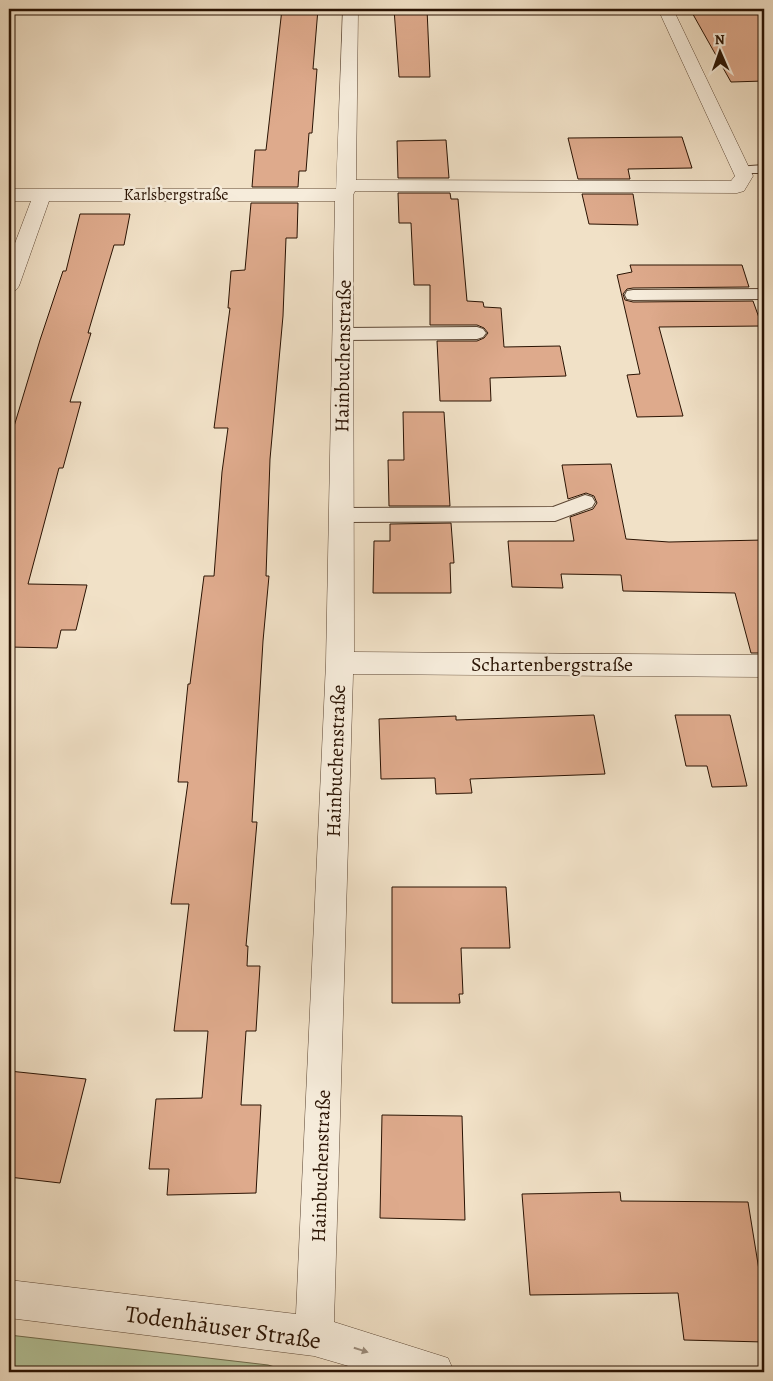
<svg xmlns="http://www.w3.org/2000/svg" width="773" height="1381" viewBox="0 0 773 1381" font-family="Alegreya,serif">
<rect width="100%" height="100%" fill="#f1e1c7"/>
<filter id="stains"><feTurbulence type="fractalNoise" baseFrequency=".004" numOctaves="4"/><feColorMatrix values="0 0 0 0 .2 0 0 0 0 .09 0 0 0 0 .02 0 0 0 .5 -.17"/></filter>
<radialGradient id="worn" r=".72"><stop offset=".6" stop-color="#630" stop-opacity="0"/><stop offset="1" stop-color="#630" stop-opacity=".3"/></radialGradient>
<!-- green -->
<path fill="#b4c49a" stroke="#6f6c4e" d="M 9,1335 L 268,1365 L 291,1372 L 9,1372 Z"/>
<!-- building -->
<g fill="#deaa8c" stroke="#2a1303">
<path d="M 282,9 L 318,9 L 313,69 L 317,69 L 312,133 L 309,133 L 306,171 L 299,171 L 298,187 L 252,187 L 255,150 L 266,150 Z"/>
<path d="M 394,9 L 427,9 L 430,77 L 399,77 Z"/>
<path d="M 690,9 L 764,9 L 764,81 L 731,82 Z"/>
<path d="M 682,137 L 692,168 L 628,169 L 630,179 L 578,179 L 568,138 Z"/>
<path d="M 446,140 L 449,178 L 398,178 L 397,141 Z"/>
<path d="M 398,193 L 450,193 L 451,199 L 458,199 L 467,301 L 483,302 L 484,307 L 501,308 L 504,347 L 560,346 L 566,376 L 490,378 L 491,401 L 440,401 L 437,341 L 477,341 L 484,338 L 488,333 L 484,328 L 477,325 L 430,325 L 430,285 L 414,285 L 411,223 L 399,223 Z"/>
<path d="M 582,194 L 633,194 L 638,225 L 589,224 Z"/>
<path d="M 251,203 L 298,203 L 297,238 L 286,238 L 283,316 L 270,459 L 266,576 L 269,576 L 263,641 L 252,822 L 257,822 L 246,946 L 248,946 L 247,966 L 260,966 L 256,1031 L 246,1031 L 241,1105 L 261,1105 L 256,1193 L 167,1195 L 169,1169 L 149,1169 L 156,1099 L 202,1098 L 208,1031 L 174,1031 L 189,904 L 171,904 L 188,782 L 178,782 L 188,684 L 190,684 L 204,576 L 214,576 L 222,472 L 228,428 L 214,428 L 230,308 L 228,308 L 231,271 L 245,270 Z"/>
<path d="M 80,214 L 130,214 L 124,245 L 114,245 L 88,333 L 91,333 L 70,402 L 81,402 L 63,468 L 59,468 L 28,584 L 87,585 L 76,630 L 61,630 L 57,648 L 9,647 L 9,443 L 40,340 L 63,271 L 66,271 Z"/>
<path d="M 630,265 L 742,265 L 749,287 L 633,288 L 627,289 L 623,294 L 625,300 L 633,302 L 753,301 L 762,326 L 659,327 L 683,416 L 637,417 L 627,375 L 640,374 L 617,275 L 632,272 Z"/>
<path d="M 403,412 L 444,412 L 450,506 L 389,506 L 388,460 L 404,460 Z"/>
<path d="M 611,464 L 626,539 L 669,542 L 764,540 L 764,653 L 751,653 L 735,593 L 623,591 L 621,575 L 561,574 L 563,588 L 512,587 L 508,541 L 574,541 L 570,517 L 593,509 L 597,503 L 594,496 L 586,493 L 568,499 L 562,465 Z"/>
<path d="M 451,523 L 454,563 L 450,563 L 451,593 L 373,593 L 374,541 L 390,541 L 390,524 Z"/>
<path d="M 594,715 L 605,774 L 470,779 L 472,793 L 436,794 L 435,778 L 381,779 L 379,719 L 456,716 L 456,720 Z"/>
<path d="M 675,715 L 730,715 L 747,786 L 712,787 L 707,766 L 686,766 Z"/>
<path d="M 392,887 L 506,887 L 510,948 L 461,948 L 463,994 L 459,994 L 460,1003 L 392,1003 Z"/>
<path d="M 9,1071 L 86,1079 L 60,1183 L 9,1177 Z"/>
<path d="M 382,1115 L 462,1116 L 465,1220 L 380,1218 Z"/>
<path d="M 620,1192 L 621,1201 L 748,1202 L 764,1301 L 764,1342 L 684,1340 L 678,1293 L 530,1295 L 522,1194 Z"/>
</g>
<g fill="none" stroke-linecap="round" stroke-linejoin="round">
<!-- service casing -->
<g stroke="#5c4634" stroke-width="2">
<g id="service">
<path d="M 764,165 L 764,173 L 736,173 L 734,170 L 736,167 Z"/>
<path d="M 764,289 L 764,299 L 633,300 L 627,299 L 625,295 L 627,291 L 633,290 Z"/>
<path d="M 477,327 L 483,329 L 486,333 L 483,337 L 477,339 L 344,340 L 338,338 L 335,334 L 338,330 L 344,328 Z"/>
<path d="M 585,495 L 592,497 L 595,502 L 592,507 L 555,521 L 342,522 L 335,520 L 332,515 L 335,510 L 342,508 L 553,507 Z"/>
</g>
</g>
<!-- minor casing -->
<g stroke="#5c4634" stroke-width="1">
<path id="minor" d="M 343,9 L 358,9 L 356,180 L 731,181 L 735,176 L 658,9 L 673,9 L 753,176 L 744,191 L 737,193 L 355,191 L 353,195 L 354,652 L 764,655 L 764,677 L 353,674 L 334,1322 L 448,1358 L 454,1372 L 369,1372 L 314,1356 L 9,1318 L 9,1280 L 296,1314 L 326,663 L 335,201 L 49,201 L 19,286 L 16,290 L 9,292 L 9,259 L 31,201 L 9,201 L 9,189 L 336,189 Z"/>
</g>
<!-- service -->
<use href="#service" fill="#f6ecdb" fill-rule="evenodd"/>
<!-- minor -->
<use href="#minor" fill="#f6ecdb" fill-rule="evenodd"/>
</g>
<!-- one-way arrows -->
<defs><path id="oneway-solid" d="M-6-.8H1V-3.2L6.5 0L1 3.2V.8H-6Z" transform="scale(1.25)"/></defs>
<use fill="#9a8a7a" href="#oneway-solid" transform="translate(361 1350) rotate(17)"/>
<g text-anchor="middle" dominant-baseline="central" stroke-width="5" stroke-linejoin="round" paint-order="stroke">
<!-- far-street labels -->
<g font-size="16" fill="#2a1303" stroke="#f6ecdb">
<text x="176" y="195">Karlsbergstraße</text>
</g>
<!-- street labels -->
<g font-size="20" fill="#2a1303" stroke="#f6ecdb">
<text transform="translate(343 356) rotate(-89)">Hainbuchenstraße</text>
<text x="552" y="664">Schartenbergstraße</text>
<text transform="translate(336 761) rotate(-88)">Hainbuchenstraße</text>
<text transform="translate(321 1166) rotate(-88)">Hainbuchenstraße</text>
</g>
<!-- near-street labels -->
<g font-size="24" fill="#2a1303" stroke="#f6ecdb">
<text transform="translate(223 1327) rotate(8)">Todenhäuser Straße</text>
</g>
</g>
<!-- margin -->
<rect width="773" height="1381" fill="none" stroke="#f1e1c7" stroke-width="30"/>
<rect x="10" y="10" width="753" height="1361" fill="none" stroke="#2a1303" stroke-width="2.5"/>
<rect x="15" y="15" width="743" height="1351" fill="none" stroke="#2a1303"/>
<!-- north arrow -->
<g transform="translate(720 52) rotate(358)" stroke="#f6ecdb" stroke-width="4" paint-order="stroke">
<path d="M0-4L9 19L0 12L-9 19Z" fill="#2a1303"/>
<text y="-8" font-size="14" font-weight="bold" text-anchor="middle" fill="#2a1303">N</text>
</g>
<rect width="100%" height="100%" filter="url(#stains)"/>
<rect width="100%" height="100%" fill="url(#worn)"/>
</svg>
